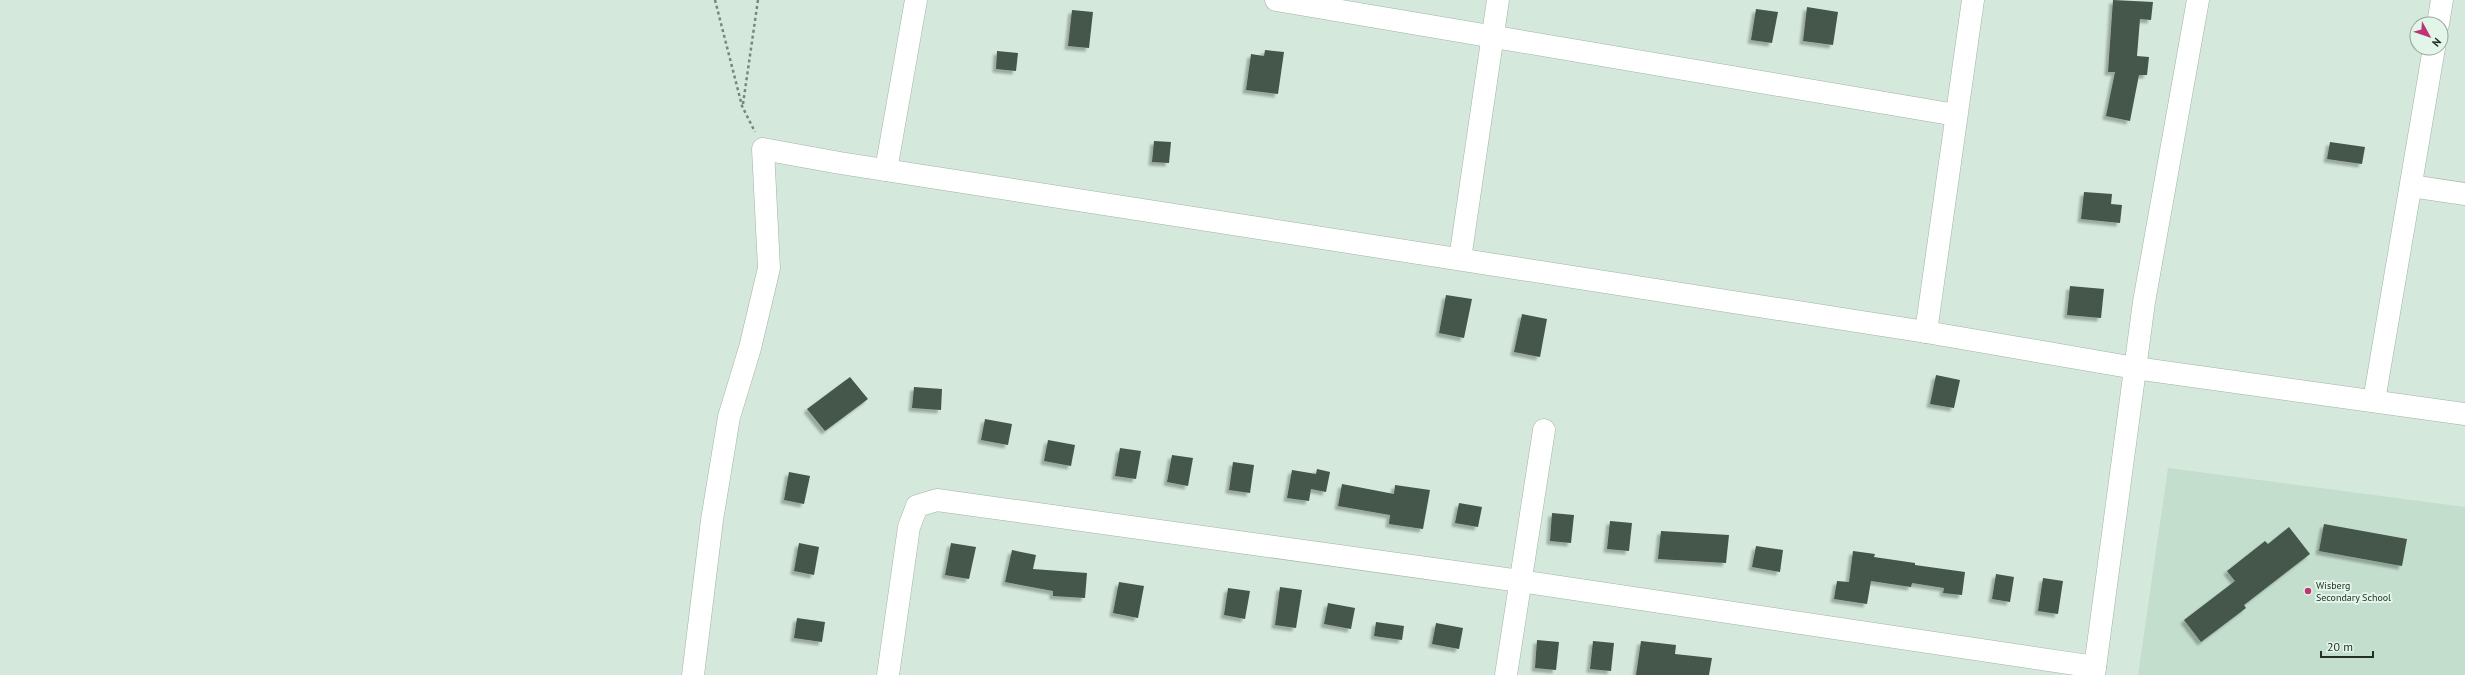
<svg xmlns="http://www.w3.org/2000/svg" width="2465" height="675" viewBox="0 0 2465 675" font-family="'PT Sans',sans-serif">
<defs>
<filter id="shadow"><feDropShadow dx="-3.5" dy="3.5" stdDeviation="1" flood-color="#0004"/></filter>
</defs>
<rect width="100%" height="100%" fill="#d4e8db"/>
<!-- built -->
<path fill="#c3decd" d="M 2168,468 L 2465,507 L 2465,675 L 2138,675 Z"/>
<!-- building -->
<g fill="#44564b" filter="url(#shadow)">
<path d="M 2113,0 L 2153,2 L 2151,20 L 2140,19 L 2137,56 L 2149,57 L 2147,75 L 2139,75 L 2130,121 L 2106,116 L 2115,72 L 2108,72 Z"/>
<path d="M 1807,7 L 1838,12 L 1833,45 L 1803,41 Z"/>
<path d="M 1756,9 L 1778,12 L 1772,43 L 1751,40 Z"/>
<path d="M 1072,10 L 1093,12 L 1089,48 L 1068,46 Z"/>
<path d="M 1265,50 L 1284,52 L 1278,94 L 1246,90 L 1251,54 L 1264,56 Z"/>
<path d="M 997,51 L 1018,53 L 1016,71 L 996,69 Z"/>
<path d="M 1154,141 L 1171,142 L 1169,163 L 1152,162 Z"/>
<path d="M 2330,142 L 2365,147 L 2362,164 L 2327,159 Z"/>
<path d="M 2084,192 L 2112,194 L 2111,204 L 2122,205 L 2120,223 L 2081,219 Z"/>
<path d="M 2070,286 L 2104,289 L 2101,318 L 2067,315 Z"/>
<path d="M 1446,295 L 1472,299 L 1464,338 L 1439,333 Z"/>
<path d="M 1522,314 L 1547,319 L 1540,357 L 1514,352 Z"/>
<path d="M 1936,375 L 1960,380 L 1954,408 L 1930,404 Z"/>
<path d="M 850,377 L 868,399 L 825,431 L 807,409 Z"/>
<path d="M 914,387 L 942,389 L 941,410 L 912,408 Z"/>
<path d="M 985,419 L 1012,424 L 1008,445 L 981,440 Z"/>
<path d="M 1048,440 L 1075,445 L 1071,466 L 1044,461 Z"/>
<path d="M 1120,448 L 1141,451 L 1136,479 L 1115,476 Z"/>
<path d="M 1172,455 L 1193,458 L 1188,486 L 1167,482 Z"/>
<path d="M 1233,462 L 1254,465 L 1250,493 L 1229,490 Z"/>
<path d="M 1317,469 L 1330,472 L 1326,492 L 1311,489 L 1309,501 L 1287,498 L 1292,470 L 1316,474 Z"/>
<path d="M 789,472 L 810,476 L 804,504 L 784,500 Z"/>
<path d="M 1342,484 L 1394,494 L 1395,485 L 1430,490 L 1423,529 L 1389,524 L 1390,515 L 1338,506 Z"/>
<path d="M 1459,503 L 1482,507 L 1478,527 L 1455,523 Z"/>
<path d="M 1552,513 L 1574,515 L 1571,543 L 1550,541 Z"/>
<path d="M 1610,521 L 1632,523 L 1629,551 L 1607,549 Z"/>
<path d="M 2324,524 L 2407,539 L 2402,566 L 2319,551 Z"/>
<path d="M 2289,527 L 2310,554 L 2244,605 L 2246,608 L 2201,642 L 2184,620 L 2235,581 L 2227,571 L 2265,541 L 2268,544 Z"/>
<path d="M 1661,531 L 1729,535 L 1726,563 L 1658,559 Z"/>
<path d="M 799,543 L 819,547 L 814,575 L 794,571 Z"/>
<path d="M 951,543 L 976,547 L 969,579 L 945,575 Z"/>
<path d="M 1756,546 L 1783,550 L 1780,572 L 1752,567 Z"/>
<path d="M 1012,550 L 1036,555 L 1033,569 L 1087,573 L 1085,598 L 1053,596 L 1053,591 L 1005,582 Z"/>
<path d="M 1853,551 L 1875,554 L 1874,557 L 1915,563 L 1915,565 L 1965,572 L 1962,595 L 1943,593 L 1944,588 L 1912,583 L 1911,587 L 1871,581 L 1867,604 L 1834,599 L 1837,581 L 1849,582 Z"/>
<path d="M 1996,574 L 2014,577 L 2010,602 L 1992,599 Z"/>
<path d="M 2043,578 L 2063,581 L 2058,614 L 2038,611 Z"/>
<path d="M 1119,582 L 1144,586 L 1138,618 L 1113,613 Z"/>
<path d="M 1280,587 L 1302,590 L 1296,628 L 1275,625 Z"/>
<path d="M 1228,588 L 1250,591 L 1245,619 L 1224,615 Z"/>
<path d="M 1328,603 L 1355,608 L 1351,629 L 1324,624 Z"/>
<path d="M 797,618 L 825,622 L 822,642 L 794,638 Z"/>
<path d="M 1376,622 L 1404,626 L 1402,640 L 1374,636 Z"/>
<path d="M 1436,623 L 1463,628 L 1459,649 L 1432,644 Z"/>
<path d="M 1537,640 L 1559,642 L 1556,670 L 1535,668 Z"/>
<path d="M 1593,641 L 1614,643 L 1611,671 L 1590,669 Z"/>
<path d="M 1641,641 L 1676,645 L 1675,654 L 1712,658 L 1709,675 L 1636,675 Z"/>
</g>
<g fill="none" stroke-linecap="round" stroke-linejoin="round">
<!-- minor casing -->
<g stroke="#9fb3a6" stroke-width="23">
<g id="minor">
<path d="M 1276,0 L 1956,115"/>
<path d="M 2438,24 L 2442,0"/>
<path d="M 886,170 L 916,0"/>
<path d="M 2411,186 L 2465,194"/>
<path d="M 1460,259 L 1498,0"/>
<path d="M 1926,332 L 1973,0"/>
<path d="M 2374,401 L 2434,48"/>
<path d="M 693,675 L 712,520 L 729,417 L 750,348 L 769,268 L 763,149 L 840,163 L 1926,332 L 2135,368 L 2465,414"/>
<path d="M 888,675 L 909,527 L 917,506 L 937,500 L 1520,581 L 2095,667"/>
<path d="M 1506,675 L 1544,430"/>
<path d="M 2094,675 L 2144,302 L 2198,0"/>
</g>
</g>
<!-- path -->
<g stroke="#79867e" stroke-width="2.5" stroke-dasharray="3 3" stroke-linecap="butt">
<path d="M 715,0 L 742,106 L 755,132"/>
<path d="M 743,104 L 758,0"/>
</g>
<!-- minor -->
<use href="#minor" stroke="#fff" stroke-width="22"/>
</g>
<!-- markers -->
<circle fill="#bd3574" stroke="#e1f6e8" stroke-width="1.5" cx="2308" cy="591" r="4"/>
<g text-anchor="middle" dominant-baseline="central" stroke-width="4" stroke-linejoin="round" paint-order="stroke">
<!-- poi labels -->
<g font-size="10" fill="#262e29" stroke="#e1f6e8" text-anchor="start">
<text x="2316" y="585">Wisberg<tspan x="2316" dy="12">Secondary School</tspan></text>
</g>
</g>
<!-- north arrow -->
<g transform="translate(2429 36) rotate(130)"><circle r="19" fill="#e1f6e8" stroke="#96a69c"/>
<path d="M0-3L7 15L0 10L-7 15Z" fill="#bd3574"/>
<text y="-6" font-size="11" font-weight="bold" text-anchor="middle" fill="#262e29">N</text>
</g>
<!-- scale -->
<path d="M2321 651v6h52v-6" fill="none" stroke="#262e29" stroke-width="2"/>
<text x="2327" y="651" font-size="12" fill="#262e29" stroke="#e1f6e8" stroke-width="3" paint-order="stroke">20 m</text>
</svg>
